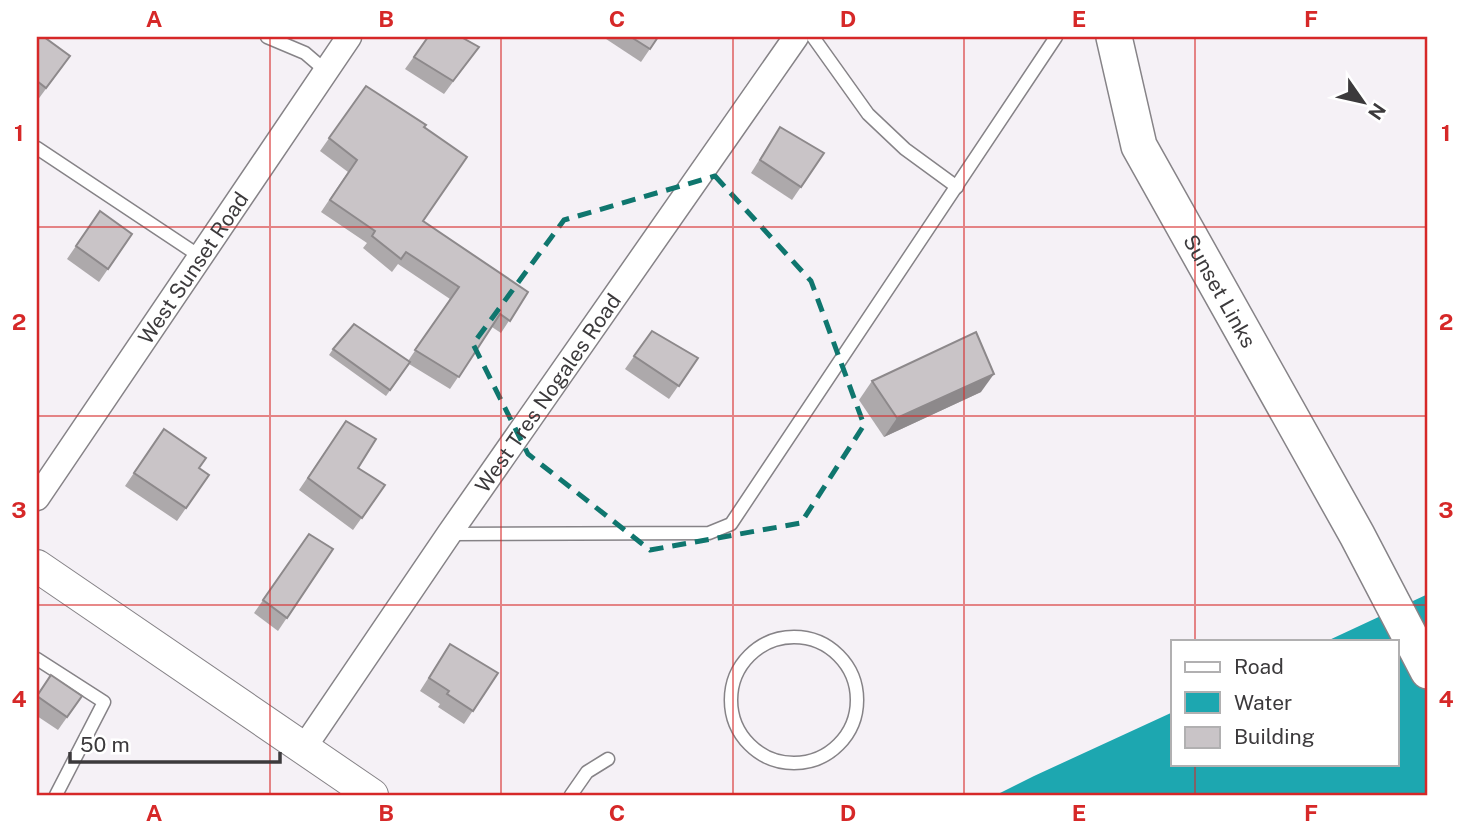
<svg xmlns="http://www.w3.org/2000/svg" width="1465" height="832" viewBox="0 0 1465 832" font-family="'Public Sans',sans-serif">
<rect width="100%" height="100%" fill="#f5f1f6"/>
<!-- water -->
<path fill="#1da7b0" d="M 1428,594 L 1428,795 L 996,795 L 1034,776 L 1173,712 L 1173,764 L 1397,764 L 1397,641 L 1327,641 Z"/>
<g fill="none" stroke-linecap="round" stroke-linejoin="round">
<!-- service casing -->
<g stroke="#868387" stroke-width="15">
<g id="service">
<path d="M 267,37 L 305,53 L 326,71"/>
<path d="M 813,37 L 868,114 L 905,149 L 957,187"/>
<path d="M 37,148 L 201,257"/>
<path d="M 450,534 L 709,533 L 731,524 L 1056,37"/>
<circle cx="794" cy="700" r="63"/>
<path d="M 37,659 L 104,702 L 56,795"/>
<path d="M 571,795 L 587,772 L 608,759"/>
</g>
</g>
<!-- minor casing -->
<g stroke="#868387" stroke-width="27">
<g id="minor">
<path id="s1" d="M 37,498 L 349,37"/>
<path id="s2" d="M 303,749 L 449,534 L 796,37"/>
</g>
</g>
<!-- tertiary casing -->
<g stroke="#868387" stroke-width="34">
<path id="tertiary" d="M 37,566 L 372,795"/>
</g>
<!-- secondary casing -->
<g stroke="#868387" stroke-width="38">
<g id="secondary">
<path id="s3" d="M 1114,37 L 1139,146 L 1357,535 L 1428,671"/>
</g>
</g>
<!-- service -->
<use href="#service" stroke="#fff" stroke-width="12"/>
<!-- minor -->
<use href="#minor" stroke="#fff" stroke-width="24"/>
<!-- tertiary -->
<use href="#tertiary" stroke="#fff" stroke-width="32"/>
<!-- secondary -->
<use href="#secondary" stroke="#fff" stroke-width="35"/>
</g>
<!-- wall -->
<g fill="#ada9ab">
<path d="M 37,37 L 70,56 L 37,101 Z"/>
<path d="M 428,37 L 479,47 L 444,94 L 405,69 Z"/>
<path d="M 603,37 L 658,37 L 641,62 Z"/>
<path d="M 366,86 L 424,127 L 423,221 L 528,292 L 501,333 L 492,327 L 450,389 L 409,364 L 386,396 L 329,355 L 333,349 L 408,361 L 450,299 L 398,264 L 392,272 L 363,248 L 367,243 L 321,212 L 348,172 L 320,151 Z"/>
<path d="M 780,127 L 824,153 L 792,200 L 751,173 Z"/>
<path d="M 100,211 L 132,234 L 99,282 L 67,259 Z"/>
<path d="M 652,331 L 698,358 L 669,399 L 625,369 Z"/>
<path d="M 872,381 L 981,392 L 884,437 L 859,400 Z"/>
<path d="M 346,421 L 358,468 L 385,485 L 353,530 L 299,490 Z"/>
<path d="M 164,429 L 199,468 L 209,475 L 177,521 L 125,486 Z"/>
<path d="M 309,534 L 333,549 L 278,631 L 254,613 Z"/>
<path d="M 450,644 L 498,673 L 464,724 L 438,707 L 440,704 L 420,691 Z"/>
<path d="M 37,696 L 82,696 L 58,730 L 37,716 Z"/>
</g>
<!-- shaded-wall -->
<path fill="#8d898b" d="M 994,374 L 981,392 L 884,437 L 897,418 Z"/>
<!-- building -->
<g fill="#c9c4c7" stroke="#8d898b" stroke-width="2">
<path d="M 37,37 L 44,37 L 70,56 L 46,88 L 37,81 Z"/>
<path d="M 428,37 L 461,37 L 479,47 L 453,81 L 414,57 Z"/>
<path d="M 631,37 L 658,37 L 650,49 Z"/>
<path d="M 366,86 L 426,125 L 424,127 L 467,157 L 423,221 L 528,292 L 510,321 L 500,314 L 459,377 L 415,350 L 459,287 L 406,252 L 401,259 L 372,236 L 375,231 L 330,200 L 357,160 L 329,138 Z"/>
<path d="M 780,127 L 824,153 L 801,187 L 760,160 Z"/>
<path d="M 100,211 L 132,234 L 108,269 L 76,246 Z"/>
<path d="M 354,324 L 410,362 L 390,390 L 333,349 Z"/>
<path d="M 652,331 L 698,358 L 679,386 L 634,356 Z"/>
<path d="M 976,332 L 994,374 L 897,418 L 872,381 Z"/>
<path d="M 346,421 L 376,439 L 358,468 L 385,485 L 362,518 L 308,478 Z"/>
<path d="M 164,429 L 206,458 L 199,468 L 209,475 L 186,508 L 134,473 Z"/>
<path d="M 309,534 L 333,549 L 287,618 L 263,600 Z"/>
<path d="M 450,644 L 498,673 L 473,711 L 447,694 L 449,691 L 429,678 Z"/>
<path d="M 51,675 L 82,696 L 67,717 L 37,696 Z"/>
</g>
<!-- marked area -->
<path fill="none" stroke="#0f766e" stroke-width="5" stroke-dasharray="14 9" stroke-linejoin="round" d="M 715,176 L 811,281 L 864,425 L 801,523 L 650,550 L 528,454 L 473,344 L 564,220 Z"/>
<!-- grid -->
<path fill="none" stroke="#d62828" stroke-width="2" stroke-opacity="0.55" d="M 270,37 L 270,795M 501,37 L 501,795M 733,37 L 733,795M 964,37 L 964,795M 1195,37 L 1195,641M 37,227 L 1428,227M 37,416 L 1428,416M 37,605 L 1428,605M 1195,764 L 1195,795"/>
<g text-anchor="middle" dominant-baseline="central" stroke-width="5" stroke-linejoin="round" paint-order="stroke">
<!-- street labels -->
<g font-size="21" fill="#3c3a3c" stroke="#fff">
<text stroke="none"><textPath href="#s1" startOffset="278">West Sunset Road</textPath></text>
<text stroke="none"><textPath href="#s3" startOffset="278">Sunset Links</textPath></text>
<text stroke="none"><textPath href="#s2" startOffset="432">West Tres Nogales Road</textPath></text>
</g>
</g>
<!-- border -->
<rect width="1465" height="832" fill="none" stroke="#ffffff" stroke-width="77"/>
<!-- legend -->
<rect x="1171" y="640" width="228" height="126" fill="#ffffff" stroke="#b1b0b1" stroke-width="2"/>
<rect x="1185" y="662" width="35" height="10" fill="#ffffff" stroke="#b1b0b1" stroke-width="2"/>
<text x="1234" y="674" font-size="21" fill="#3c3a3c">Road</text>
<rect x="1185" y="692" width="35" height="21" fill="#1da7b0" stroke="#b1b0b1" stroke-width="2"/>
<text x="1234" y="710" font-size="21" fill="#3c3a3c">Water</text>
<rect x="1185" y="727" width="35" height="21" fill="#c9c4c7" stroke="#b1b0b1" stroke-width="2"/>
<text x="1234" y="744" font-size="21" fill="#3c3a3c">Building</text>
<!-- north arrow -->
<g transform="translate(1363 102) rotate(124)" stroke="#ffffff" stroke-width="5" paint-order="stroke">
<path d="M0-5L12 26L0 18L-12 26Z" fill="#3c3a3c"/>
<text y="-10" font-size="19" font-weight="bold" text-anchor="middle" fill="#3c3a3c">N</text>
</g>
<!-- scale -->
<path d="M70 752v10h210v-10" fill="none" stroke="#3c3a3c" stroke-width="3.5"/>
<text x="80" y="752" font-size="21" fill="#3c3a3c" stroke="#ffffff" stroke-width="5" paint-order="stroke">50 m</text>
<rect x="38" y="38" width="1388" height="756" fill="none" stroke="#d62828" stroke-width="2.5"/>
<g font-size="23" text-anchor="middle" font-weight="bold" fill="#d62828">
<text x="154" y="27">A</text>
<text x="386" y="27">B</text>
<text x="617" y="27">C</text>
<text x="848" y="27">D</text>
<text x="1079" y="27">E</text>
<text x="1311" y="27">F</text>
<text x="19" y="141">1</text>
<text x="1446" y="141">1</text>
<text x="19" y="330">2</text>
<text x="1446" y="330">2</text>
<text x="19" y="518">3</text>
<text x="1446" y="518">3</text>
<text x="19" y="707">4</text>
<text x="1446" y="707">4</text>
<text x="154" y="821">A</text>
<text x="386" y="821">B</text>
<text x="617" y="821">C</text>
<text x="848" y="821">D</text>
<text x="1079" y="821">E</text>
<text x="1311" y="821">F</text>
</g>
</svg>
